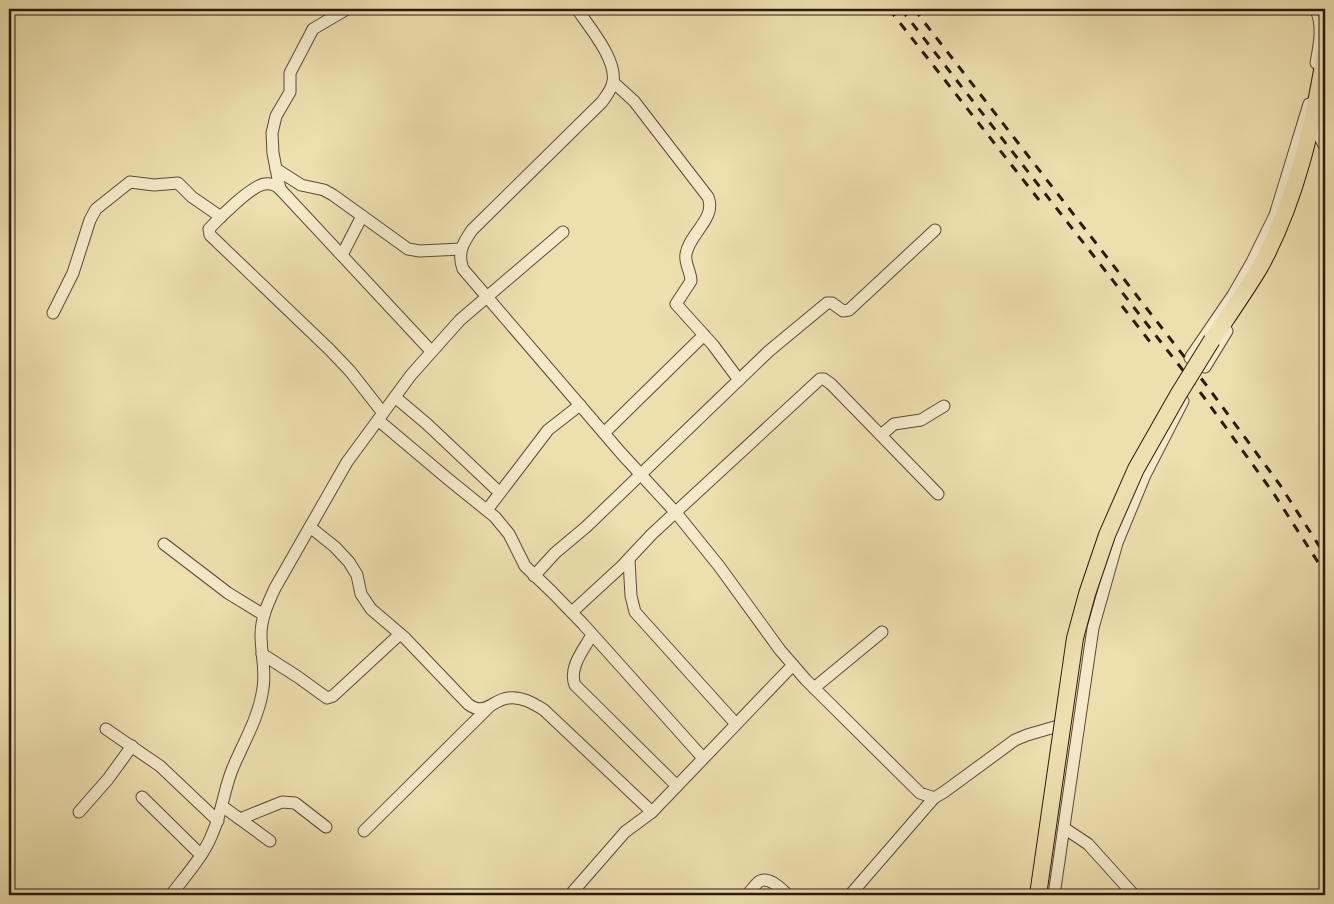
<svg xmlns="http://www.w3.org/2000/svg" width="1334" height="904" viewBox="0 0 1334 904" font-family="'IM FELL DW Pica',serif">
<rect width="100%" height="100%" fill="#eedfae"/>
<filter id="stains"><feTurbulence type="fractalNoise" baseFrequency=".004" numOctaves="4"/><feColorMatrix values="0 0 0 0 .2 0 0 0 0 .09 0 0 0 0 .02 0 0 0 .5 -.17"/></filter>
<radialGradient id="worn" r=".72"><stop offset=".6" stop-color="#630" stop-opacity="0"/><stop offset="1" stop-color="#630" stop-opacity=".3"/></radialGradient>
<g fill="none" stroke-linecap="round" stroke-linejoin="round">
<!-- minor casing -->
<g stroke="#5c4a38" stroke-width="13">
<g id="minor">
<path d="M 577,9 C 589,27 617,59 613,82 C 612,89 606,96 602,102 L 472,230 C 463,243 457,253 463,269 L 621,453 L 677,514 L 719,566 L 780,650 L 806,680 L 920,793 L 934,798 L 944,792 L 1015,740 L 1027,735 L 1058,726"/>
<path d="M 1315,9 C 1324,23 1319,47 1316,63"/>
<path d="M 613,82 L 634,101 L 708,197 C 717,218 689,234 686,254 C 684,262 691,272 691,281 L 676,304 L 713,345 L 739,380"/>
<path d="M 1316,130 L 1325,147"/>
<path d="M 276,169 L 301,185 L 324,190 L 333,195 L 408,249 L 420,251 L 461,249"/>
<path d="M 280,189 L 273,153 L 272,133 L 276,116 L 290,92 L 290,73 L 313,29 L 347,9"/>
<path d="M 342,255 L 362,216"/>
<path d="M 53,313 L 73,273 L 90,220 L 96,209 L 130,182 L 154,185 L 178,183 L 192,197 L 221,217"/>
<path d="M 1227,331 L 1205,367 L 1190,358 L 1233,295 L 1252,262 L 1275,215 L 1309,104"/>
<path d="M 395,397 L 427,424 L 499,492"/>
<path d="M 383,413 L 350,371 L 329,349 L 210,235 L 209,229 C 219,218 252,185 265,184 C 271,183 276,185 280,189 L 431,351"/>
<path d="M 378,420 L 448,479 L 495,517 L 509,534 L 525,566 L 552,592 L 583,624 L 703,758"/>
<path d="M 604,433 L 704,335"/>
<path d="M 881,435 L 894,424 L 921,420 L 944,406"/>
<path d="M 487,510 L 548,430 L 580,405"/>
<path d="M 310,527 L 335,547 L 349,562 L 357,575 L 361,594 L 371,609 L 405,638 L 468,704 C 485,717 492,700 508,698 C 521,696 533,703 544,710 L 652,812"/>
<path d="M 164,544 L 228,593 L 264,615"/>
<path d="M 629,560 L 631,596 L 635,612 L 736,724"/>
<path d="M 534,576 L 555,553 L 586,527 L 769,351 L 827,303 L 832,303 L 843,311 L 849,310 L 935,230"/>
<path d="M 572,612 L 622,566 L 652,534 L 820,379 L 824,379 L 831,384 L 938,494"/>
<path d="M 592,635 C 584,649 568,668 575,685 L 677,786"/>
<path d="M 262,654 L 298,677 L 327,698 L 333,696 L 400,634"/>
<path d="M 814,688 L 882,632"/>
<path d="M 106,729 L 160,766 L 218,821"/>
<path d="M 142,797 L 201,855"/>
<path d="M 222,806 L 270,841"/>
<path d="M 79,812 L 108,779 L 132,746"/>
<path d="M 240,819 L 282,802 L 295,803 L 326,827"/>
<path d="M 1064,828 L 1088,844 L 1134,895"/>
<path d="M 364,831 L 489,707"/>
<path d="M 171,895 C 186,875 204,856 213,832 C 222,812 224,790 232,770 C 243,743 259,718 263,688 C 266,671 261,653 261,635 C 261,618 268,603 275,588 L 347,462 L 411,375 L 460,320 L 563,232"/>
<path d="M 570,895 L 625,832 L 652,812 L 793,665"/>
<path d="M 747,895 C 751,891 756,883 760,881 C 770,876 782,890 788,895"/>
<path d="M 850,895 L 934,798"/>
<path d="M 1054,895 L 1093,628 L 1117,543 L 1145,475 L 1183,401"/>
</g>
</g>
<!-- highway casing -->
<g stroke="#2c1911" stroke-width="18">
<g id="highway">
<path d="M 1323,9 L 1325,15"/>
<path d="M 1212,340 C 1228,316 1245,292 1260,267 C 1296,201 1313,126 1325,53"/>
</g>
</g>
<!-- minor -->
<use href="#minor" stroke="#f4eaca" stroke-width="11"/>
<!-- highway -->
<use href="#highway" stroke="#eedfae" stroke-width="16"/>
<!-- rail -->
<g stroke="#2c1911" stroke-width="3" stroke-dasharray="9 9" stroke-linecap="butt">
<path d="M 889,9 L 1039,200"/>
<path d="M 901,9 L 1203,396 L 1274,494 L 1325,573"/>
<path d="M 914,9 L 1207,386 L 1280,485 L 1325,555"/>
<path d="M 1122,306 L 1154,347"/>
</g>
<!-- highway-bridge casing -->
<g stroke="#2c1911" stroke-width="18" stroke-linecap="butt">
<path id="highway-bridge" d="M 1038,895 L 1075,638 L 1087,594 L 1107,535 L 1136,469 L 1178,395 L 1212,340"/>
</g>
<!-- highway-bridge -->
<use href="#highway-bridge" stroke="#eedfae" stroke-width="16"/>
</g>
<!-- margin -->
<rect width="1334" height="904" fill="none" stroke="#eedfae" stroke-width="30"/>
<rect x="10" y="10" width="1314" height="884" fill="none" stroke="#2c1911" stroke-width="2.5"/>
<rect x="15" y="15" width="1304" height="874" fill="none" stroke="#2c1911"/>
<rect width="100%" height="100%" filter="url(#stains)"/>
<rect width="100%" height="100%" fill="url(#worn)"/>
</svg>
